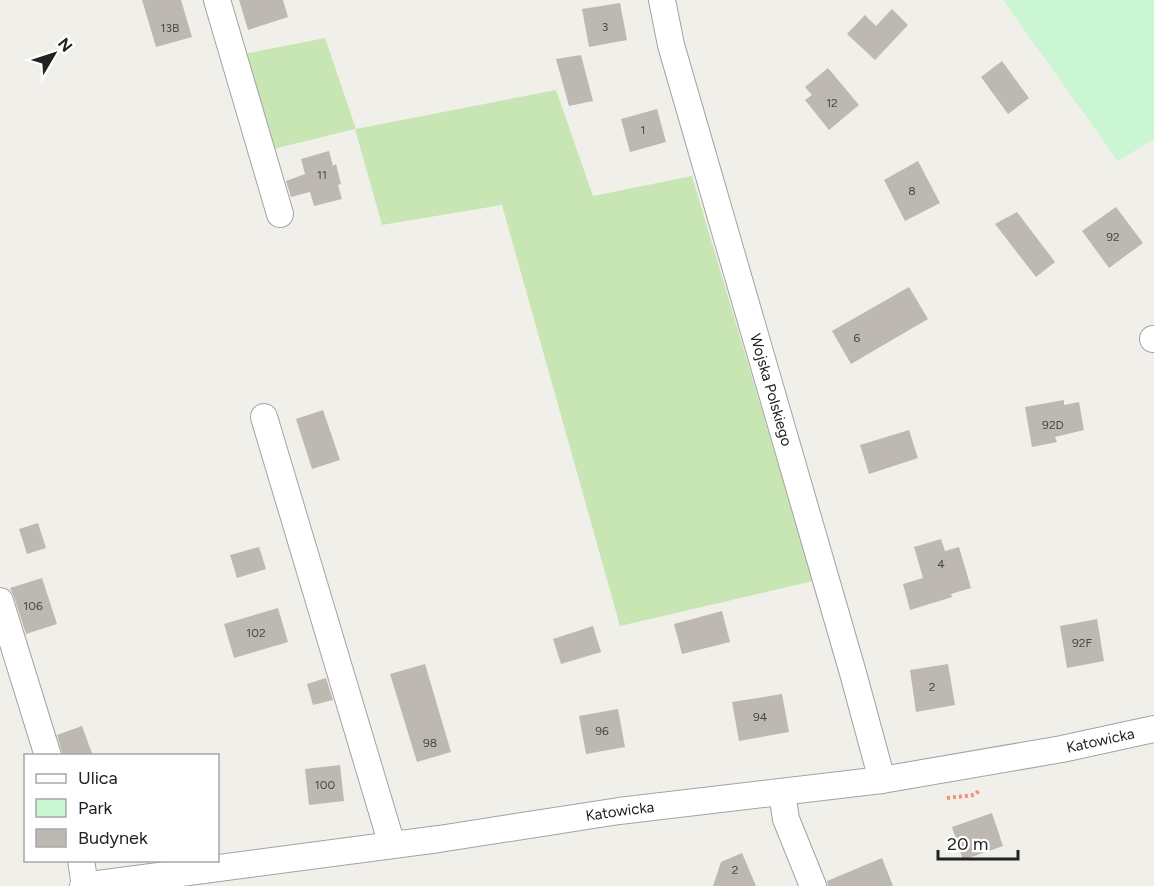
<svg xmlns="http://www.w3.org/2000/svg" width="1154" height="886" viewBox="0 0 1154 886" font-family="Figtree,sans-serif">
<rect width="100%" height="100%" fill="#f1efe9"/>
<!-- grass -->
<path fill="#c8e6b4" d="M 325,38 L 356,129 L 556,90 L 593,196 L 692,176 L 813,581 L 620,626 L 502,205 L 382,225 L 355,129 L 269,150 L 244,54 Z"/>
<!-- park -->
<path fill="#cbf6d3" d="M 1003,0 L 1154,0 L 1154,139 L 1118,161 Z"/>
<!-- building -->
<g fill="#beb8b2">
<path d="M 142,0 L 181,0 L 192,37 L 156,47 Z"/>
<path d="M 239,0 L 283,0 L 288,17 L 248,30 Z"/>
<path d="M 620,3 L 627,40 L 589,47 L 582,9 Z"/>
<path d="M 892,9 L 908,25 L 875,60 L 847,34 L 865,15 L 876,26 Z"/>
<path d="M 581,55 L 593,101 L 569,106 L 556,59 Z"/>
<path d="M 1002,61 L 1029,98 L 1008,114 L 981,77 Z"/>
<path d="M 828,68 L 859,105 L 829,130 L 805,100 L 812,95 L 805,87 Z"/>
<path d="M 657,109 L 666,142 L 630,152 L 621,119 Z"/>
<path d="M 329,151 L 333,166 L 336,164 L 341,184 L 338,185 L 342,199 L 314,206 L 310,192 L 291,197 L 286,181 L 305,174 L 301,159 Z"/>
<path d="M 918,161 L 940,203 L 905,221 L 884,180 Z"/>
<path d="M 1116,207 L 1143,243 L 1109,268 L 1082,231 Z"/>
<path d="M 1017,212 L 1055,262 L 1036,277 L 995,224 Z"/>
<path d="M 909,287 L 928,319 L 851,364 L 832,331 Z"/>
<path d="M 1064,400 L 1064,405 L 1079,402 L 1084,430 L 1055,437 L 1057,442 L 1032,447 L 1025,407 Z"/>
<path d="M 323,410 L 340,460 L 312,469 L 296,419 Z"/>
<path d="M 909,430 L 918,458 L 869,474 L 860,445 Z"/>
<path d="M 38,523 L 46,548 L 27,554 L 19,529 Z"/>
<path d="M 941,539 L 945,551 L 959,547 L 971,588 L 951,594 L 952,597 L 910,610 L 903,584 L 923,578 L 914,547 Z"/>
<path d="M 259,547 L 266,569 L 237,578 L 230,555 Z"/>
<path d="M 42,578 L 57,624 L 26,634 L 14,597 L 10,588 Z"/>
<path d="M 278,608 L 288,642 L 234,658 L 224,624 Z"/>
<path d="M 722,611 L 730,642 L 682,654 L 674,624 Z"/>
<path d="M 1097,619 L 1104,661 L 1067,668 L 1060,626 Z"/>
<path d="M 593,626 L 601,652 L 561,664 L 553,639 Z"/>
<path d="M 425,664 L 451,752 L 417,762 L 390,674 Z"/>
<path d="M 948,664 L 955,705 L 916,712 L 910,670 Z"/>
<path d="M 326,678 L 333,700 L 313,705 L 307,684 Z"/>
<path d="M 782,694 L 789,732 L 739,741 L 732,702 Z"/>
<path d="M 618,709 L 625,747 L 586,754 L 579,716 Z"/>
<path d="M 82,726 L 93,756 L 63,756 L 57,735 Z"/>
<path d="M 340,765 L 344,801 L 309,805 L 305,769 Z"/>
<path d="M 992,813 L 1003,846 L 963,860 L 952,827 Z"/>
<path d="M 742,853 L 756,886 L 713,886 L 721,862 Z"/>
<path d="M 882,858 L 893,886 L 828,886 L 827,881 Z"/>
</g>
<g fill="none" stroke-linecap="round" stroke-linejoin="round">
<!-- minor casing -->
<g stroke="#a3a3a3" stroke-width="28">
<g id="minor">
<path d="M 217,0 L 280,214"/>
<path id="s1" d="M 662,0 L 671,45 L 853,673 L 882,780"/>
<path d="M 1153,339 L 1154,339"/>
<path d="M 264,417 L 392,845"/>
<path d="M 0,601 L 48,756"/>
<path d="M 782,793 L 786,819 L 813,886"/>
<path d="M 81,860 L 85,886"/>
<path id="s2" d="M 83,886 L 439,839 L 619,811 L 882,780 L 1062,749 L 1154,729"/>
</g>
</g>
<!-- path -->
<path stroke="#ef937c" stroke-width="4" stroke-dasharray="3 3" stroke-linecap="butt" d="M 947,798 L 974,795 L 980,790"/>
<!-- minor -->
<use href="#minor" stroke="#fff" stroke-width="26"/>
</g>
<g text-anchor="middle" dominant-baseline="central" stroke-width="4.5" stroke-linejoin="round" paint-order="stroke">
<!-- number labels -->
<g font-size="12" fill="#494846">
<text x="605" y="27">3</text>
<text x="170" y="28">13B</text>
<text x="832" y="103">12</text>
<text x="643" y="130">1</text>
<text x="322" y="175">11</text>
<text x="912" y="191">8</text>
<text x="1113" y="237">92</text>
<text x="857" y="338">6</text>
<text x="1053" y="425">92D</text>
<text x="941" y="564">4</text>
<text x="33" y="606">106</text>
<text x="256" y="633">102</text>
<text x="1082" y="643">92F</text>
<text x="932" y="687">2</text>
<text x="760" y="717">94</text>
<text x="602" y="731">96</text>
<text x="430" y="743">98</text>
<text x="325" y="785">100</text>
<text x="735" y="870">2</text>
</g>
<!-- street labels -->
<g font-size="15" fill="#222" stroke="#fff">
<text stroke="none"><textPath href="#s1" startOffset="405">Wojska Polskiego</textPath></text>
<text stroke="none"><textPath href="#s2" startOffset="1028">Katowicka</textPath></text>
<text stroke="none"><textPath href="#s2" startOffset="542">Katowicka</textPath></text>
</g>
</g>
<!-- legend -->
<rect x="24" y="754" width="195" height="108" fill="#ffffff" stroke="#a7a7a7" stroke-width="1.5"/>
<rect x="36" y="774" width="30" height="9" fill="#ffffff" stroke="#a7a7a7" stroke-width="1.5"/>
<text x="78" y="784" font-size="18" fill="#222222">Ulica</text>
<rect x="36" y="799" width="30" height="18" fill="#cbf6d3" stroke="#a7a7a7" stroke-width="1.5"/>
<text x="78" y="814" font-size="18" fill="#222222">Park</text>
<rect x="36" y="829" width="30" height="18" fill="#beb8b2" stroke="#a7a7a7" stroke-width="1.5"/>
<text x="78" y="844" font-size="18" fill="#222222">Budynek</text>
<!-- north arrow -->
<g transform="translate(54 54) rotate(51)" stroke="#ffffff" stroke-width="4.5" paint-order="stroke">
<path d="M0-4.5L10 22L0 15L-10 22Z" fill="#222222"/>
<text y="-9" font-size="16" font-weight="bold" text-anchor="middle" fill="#222222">N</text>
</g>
<!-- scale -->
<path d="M938 850v9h80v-9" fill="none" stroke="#222222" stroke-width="3"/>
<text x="947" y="850" font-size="18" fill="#222222" stroke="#ffffff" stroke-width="4.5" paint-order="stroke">20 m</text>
</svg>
